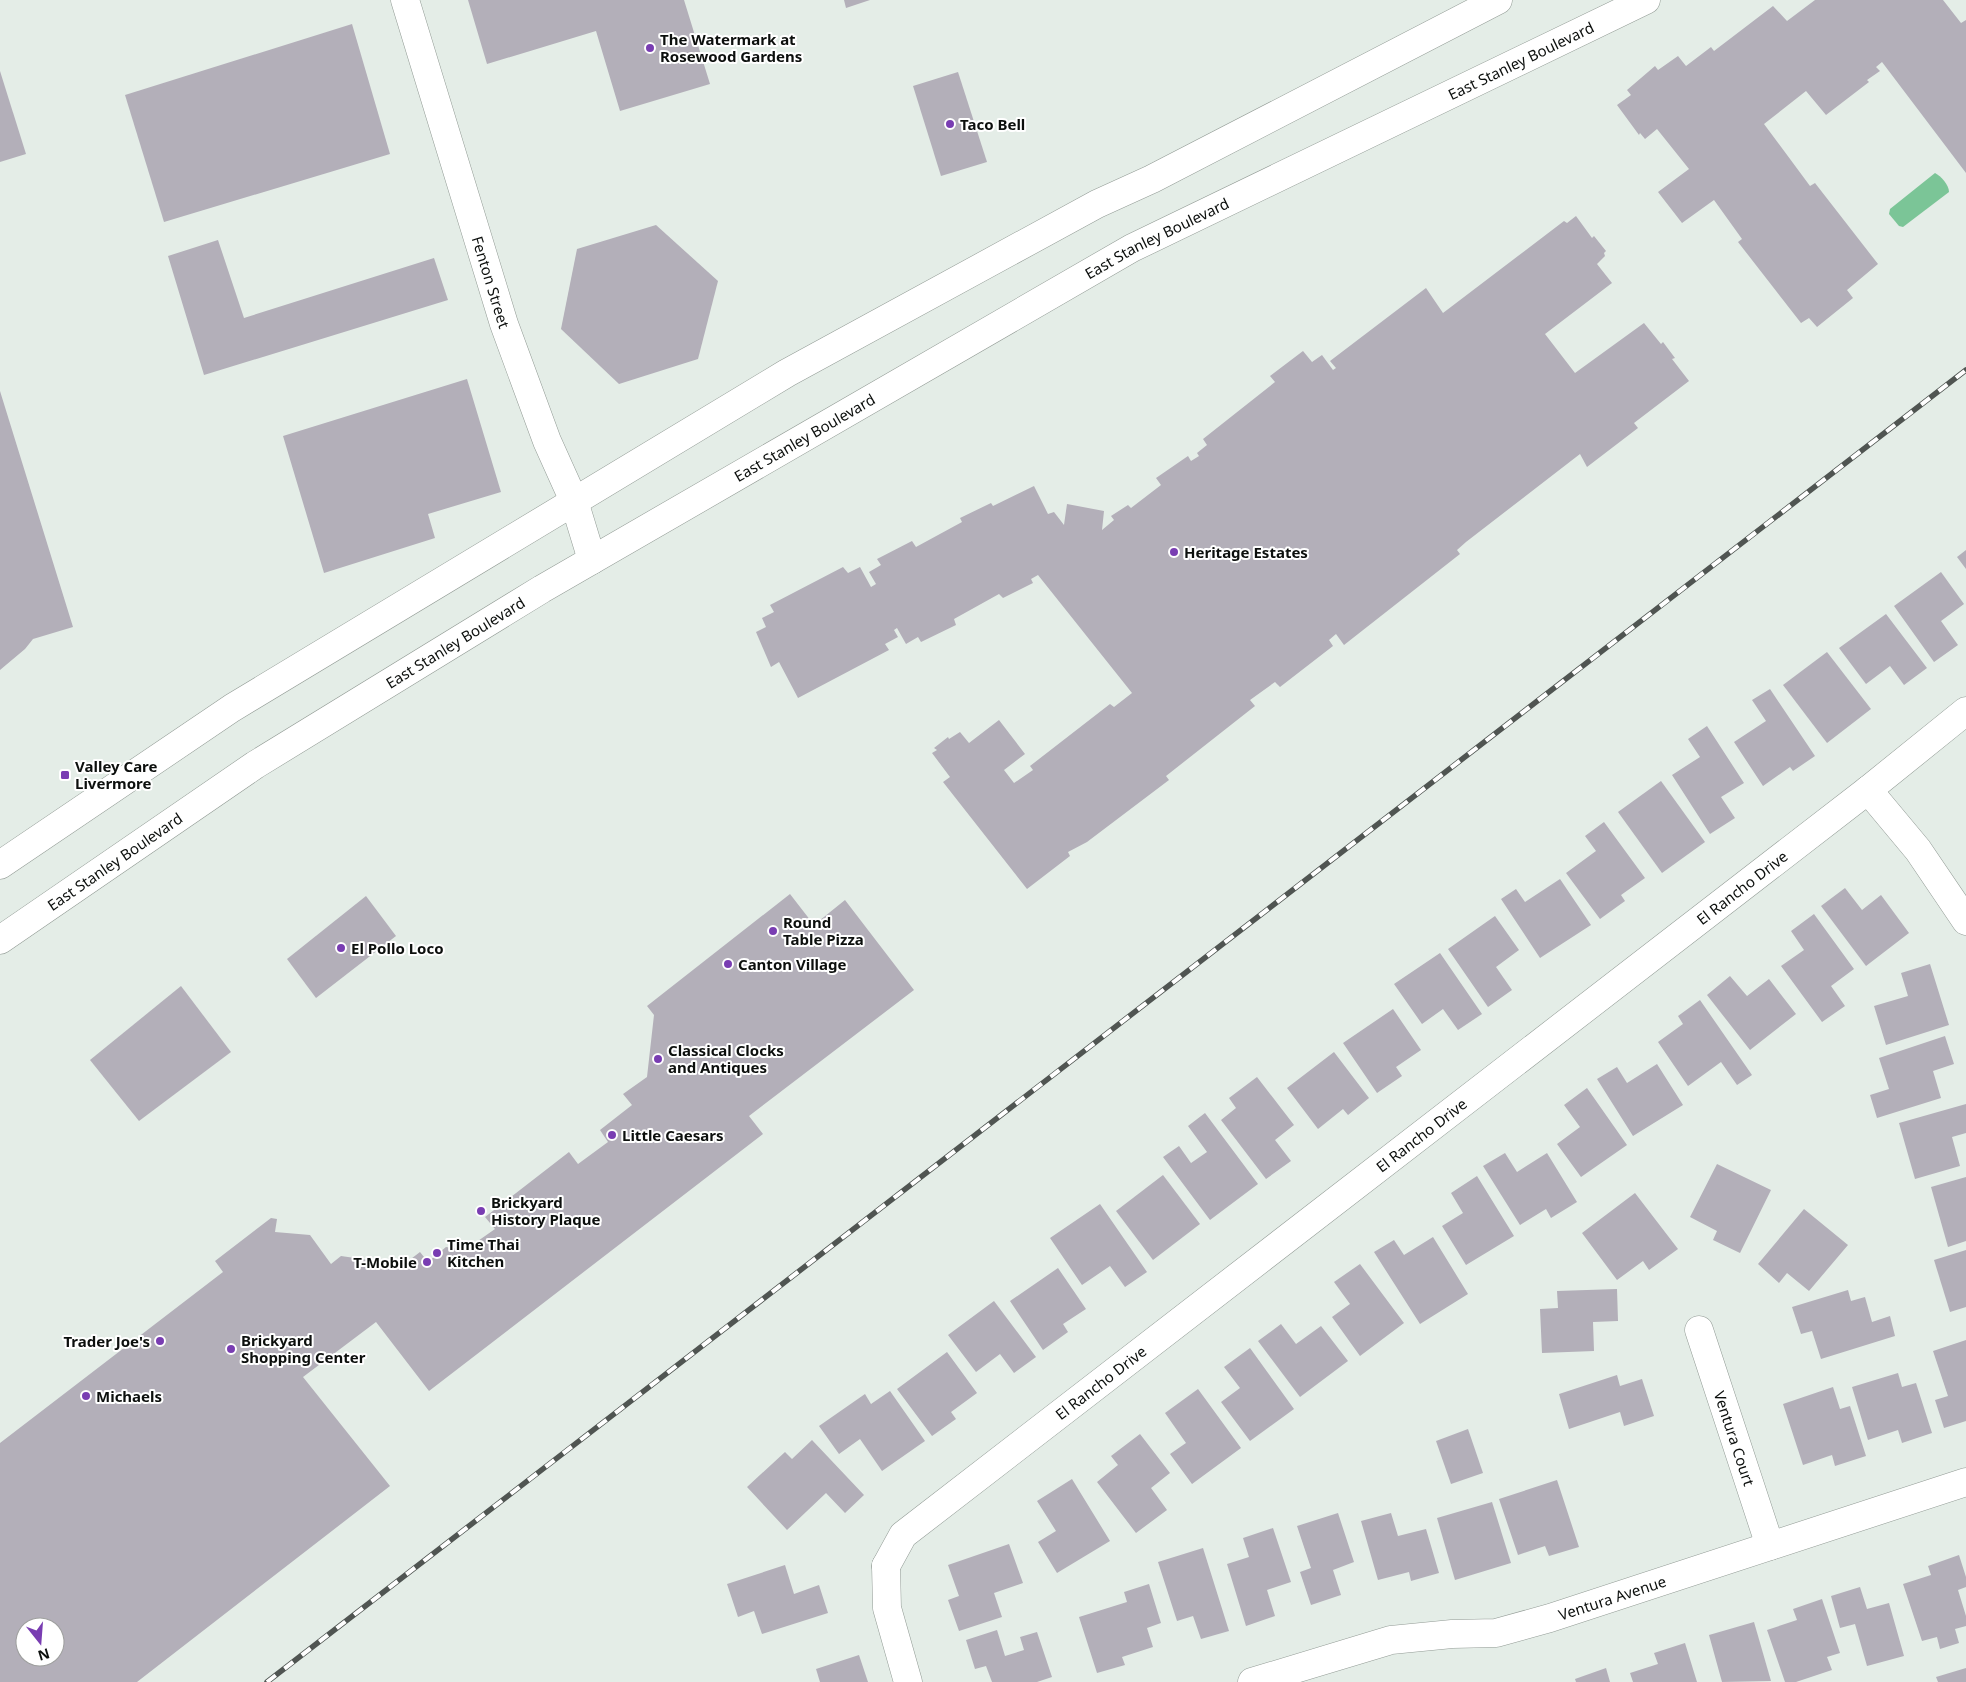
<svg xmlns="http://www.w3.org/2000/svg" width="1966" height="1682" viewBox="0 0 1966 1682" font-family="'Noto Sans',sans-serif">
<rect width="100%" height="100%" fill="#e4ede7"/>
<!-- water -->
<path fill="#7bc597" d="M 1935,173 C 1941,176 1949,185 1949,192 L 1903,227 L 1899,226 L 1889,214 L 1890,209 Z"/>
<!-- building -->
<g fill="#b3afb9" fill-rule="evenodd">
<path d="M 468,0 L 684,0 L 710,84 L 620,111 L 596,31 L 487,64 Z"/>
<path d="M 844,0 L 870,0 L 846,8 Z"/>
<path d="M 1815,0 L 1943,0 L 1961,23 L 1966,20 L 1966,173 L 1882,62 L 1876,67 L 1880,71 L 1867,80 L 1869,82 L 1826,115 L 1806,91 L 1764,124 L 1810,186 L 1815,183 L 1878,264 L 1847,290 L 1853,298 L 1817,327 L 1809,318 L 1801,323 L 1738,242 L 1742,239 L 1714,200 L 1682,223 L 1658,192 L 1689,169 L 1657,129 L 1645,139 L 1640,133 L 1639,135 L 1617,105 L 1631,95 L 1627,90 L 1655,66 L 1658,70 L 1678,56 L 1686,66 L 1711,47 L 1714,51 L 1773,6 L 1787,21 Z"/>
<path d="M 352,24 L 390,154 L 164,222 L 125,95 Z"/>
<path d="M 0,71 L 26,154 L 0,162 Z"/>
<path d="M 958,72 L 987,162 L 941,176 L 913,86 Z"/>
<path d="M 1576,216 L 1592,238 L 1594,236 L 1606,251 L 1604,253 L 1605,256 L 1597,264 L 1612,283 L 1545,334 L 1575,373 L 1644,323 L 1661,344 L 1663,342 L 1675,358 L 1672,359 L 1689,381 L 1634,423 L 1638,428 L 1587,467 L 1580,454 L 1466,542 L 1457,550 L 1460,554 L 1344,645 L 1336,634 L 1329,640 L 1333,646 L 1280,687 L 1275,682 L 1250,700 L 1255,706 L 1166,776 L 1169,780 L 1087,842 L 1068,852 L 1070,856 L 1027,889 L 943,782 L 950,777 L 932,753 L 937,750 L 934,748 L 948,737 L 949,739 L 960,732 L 969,743 L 999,720 L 1025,754 L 1004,770 L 1014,783 L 1033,770 L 1030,766 L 1110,704 L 1114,707 L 1132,693 L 1038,575 L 1031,579 L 1033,583 L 1003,598 L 999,594 L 954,619 L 956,625 L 921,642 L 918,637 L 906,644 L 897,628 L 894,630 L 898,637 L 885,644 L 889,650 L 798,698 L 779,662 L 771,667 L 756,632 L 766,627 L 762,618 L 774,612 L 770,605 L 843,567 L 848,573 L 860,567 L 871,587 L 876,584 L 869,572 L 881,565 L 877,559 L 912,541 L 916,547 L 962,522 L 960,518 L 991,503 L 993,506 L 1034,486 L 1048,514 L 1054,512 L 1064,525 L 1067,504 L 1104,511 L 1102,530 L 1114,520 L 1111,516 L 1128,505 L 1131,508 L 1161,485 L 1156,478 L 1188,456 L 1191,461 L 1199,456 L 1197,453 L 1207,445 L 1203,439 L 1275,382 L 1270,376 L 1303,351 L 1312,362 L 1322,355 L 1333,370 L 1336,368 L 1330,361 L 1426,288 L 1443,313 L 1564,221 L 1567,223 Z"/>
<path d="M 656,225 L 718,281 L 698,359 L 619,384 L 561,329 L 577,249 Z"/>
<path d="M 218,240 L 244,318 L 434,258 L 448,300 L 204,375 L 168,256 Z"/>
<path d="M 467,379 L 501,492 L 428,514 L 435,538 L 324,573 L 283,436 Z"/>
<path d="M 0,391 L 73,627 L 33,639 L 25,649 L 0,670 Z"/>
<path d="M 1966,550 L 1966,569 L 1957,557 Z"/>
<path d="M 1941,572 L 1964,604 L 1941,621 L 1958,645 L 1934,662 L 1894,606 Z"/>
<path d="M 1886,614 L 1927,668 L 1904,685 L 1890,666 L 1866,684 L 1839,648 Z"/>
<path d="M 1827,652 L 1871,709 L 1827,743 L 1783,685 Z"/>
<path d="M 1770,689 L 1815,756 L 1793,771 L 1790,767 L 1763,786 L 1734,742 L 1766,721 L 1752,700 Z"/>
<path d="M 1707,726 L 1744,783 L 1721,797 L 1735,818 L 1710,834 L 1672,775 L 1700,757 L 1688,739 Z"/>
<path d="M 1661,781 L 1705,842 L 1662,873 L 1618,812 Z"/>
<path d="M 1604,822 L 1645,878 L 1621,895 L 1625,901 L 1600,919 L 1566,873 L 1596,851 L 1585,836 Z"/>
<path d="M 1560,879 L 1591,925 L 1540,958 L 1501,899 L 1516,889 L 1525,902 Z"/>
<path d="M 1845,888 L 1862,910 L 1881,895 L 1909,933 L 1866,966 L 1821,906 Z"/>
<path d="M 790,894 L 814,925 L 845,900 L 914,990 L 749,1116 L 763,1134 L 429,1391 L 376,1322 L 303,1377 L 390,1486 L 137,1682 L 0,1682 L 0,1443 L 223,1272 L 215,1261 L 271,1218 L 277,1219 L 275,1232 L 310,1235 L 331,1264 L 341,1256 L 403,1265 L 420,1252 L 428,1262 L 446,1247 L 465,1250 L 495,1229 L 485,1217 L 569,1152 L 578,1164 L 608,1142 L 600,1130 L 632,1105 L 623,1094 L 647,1077 L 654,1015 L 647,1006 ZM 25,1627 L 55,1627 L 55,1657 L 25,1657 Z"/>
<path d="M 366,896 L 396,936 L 316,998 L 287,959 Z"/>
<path d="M 1814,914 L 1854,969 L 1831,986 L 1845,1006 L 1822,1022 L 1781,966 L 1804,950 L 1791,931 Z"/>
<path d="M 1495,916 L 1519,950 L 1496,967 L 1512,990 L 1488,1007 L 1448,949 Z"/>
<path d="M 1440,953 L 1482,1014 L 1458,1030 L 1443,1009 L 1422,1024 L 1394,984 Z"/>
<path d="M 1930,964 L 1949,1025 L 1886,1045 L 1874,1006 L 1908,996 L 1901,973 Z"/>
<path d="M 1730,976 L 1747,996 L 1769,979 L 1796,1014 L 1750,1050 L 1707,995 Z"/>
<path d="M 181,986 L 231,1052 L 139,1121 L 90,1060 Z"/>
<path d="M 1700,1000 L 1752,1075 L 1737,1085 L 1721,1062 L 1688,1086 L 1658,1042 L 1683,1024 L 1678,1016 Z"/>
<path d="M 1393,1009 L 1421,1050 L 1396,1067 L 1402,1076 L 1377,1093 L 1343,1043 Z"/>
<path d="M 1945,1036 L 1954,1064 L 1933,1071 L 1941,1098 L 1877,1118 L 1870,1095 L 1889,1089 L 1879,1058 Z"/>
<path d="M 1334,1052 L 1369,1098 L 1348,1115 L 1343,1109 L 1318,1129 L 1287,1088 Z"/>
<path d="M 1657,1064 L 1683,1105 L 1633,1136 L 1597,1079 L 1617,1067 L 1627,1083 Z"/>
<path d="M 1257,1077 L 1294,1125 L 1275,1140 L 1291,1161 L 1266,1179 L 1221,1120 L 1236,1108 L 1229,1098 Z"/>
<path d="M 1587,1088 L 1627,1145 L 1581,1177 L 1557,1144 L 1580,1127 L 1564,1105 Z"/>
<path d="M 1966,1104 L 1966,1133 L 1952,1137 L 1960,1166 L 1915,1179 L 1899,1123 Z"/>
<path d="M 1205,1113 L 1258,1184 L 1210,1220 L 1163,1157 L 1179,1146 L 1191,1163 L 1207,1152 L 1188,1126 Z"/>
<path d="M 1505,1153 L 1517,1172 L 1547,1153 L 1577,1202 L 1551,1218 L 1546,1209 L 1520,1225 L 1483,1166 Z"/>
<path d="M 1717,1164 L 1771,1190 L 1740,1253 L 1713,1240 L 1717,1231 L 1690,1217 Z"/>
<path d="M 1163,1175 L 1200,1224 L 1153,1260 L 1116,1211 Z"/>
<path d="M 1477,1176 L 1514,1236 L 1466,1265 L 1442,1226 L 1463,1213 L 1451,1193 Z"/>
<path d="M 1966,1177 L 1966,1241 L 1948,1247 L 1931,1187 Z"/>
<path d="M 1635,1193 L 1678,1249 L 1649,1270 L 1643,1261 L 1617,1280 L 1582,1233 Z"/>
<path d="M 1100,1204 L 1147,1272 L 1125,1287 L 1110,1266 L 1082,1285 L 1050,1238 Z"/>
<path d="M 1804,1209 L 1848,1245 L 1809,1291 L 1787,1273 L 1779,1283 L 1758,1264 Z"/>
<path d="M 1433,1237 L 1468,1294 L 1420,1324 L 1374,1252 L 1394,1240 L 1404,1255 Z"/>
<path d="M 1966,1250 L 1966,1307 L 1950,1312 L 1934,1260 Z"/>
<path d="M 1360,1264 L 1404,1323 L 1360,1356 L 1332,1317 L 1350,1304 L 1334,1282 Z"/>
<path d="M 1058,1268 L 1086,1309 L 1063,1324 L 1068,1332 L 1043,1350 L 1010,1301 Z"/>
<path d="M 1617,1289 L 1618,1321 L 1593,1322 L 1594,1351 L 1542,1353 L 1540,1309 L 1558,1308 L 1557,1291 Z"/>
<path d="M 1848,1290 L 1851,1301 L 1865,1297 L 1872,1322 L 1890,1316 L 1895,1336 L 1821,1359 L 1812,1331 L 1801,1334 L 1792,1307 Z"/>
<path d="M 994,1301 L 1036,1357 L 1014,1373 L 1000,1354 L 976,1372 L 948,1335 Z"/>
<path d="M 1281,1324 L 1296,1344 L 1321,1326 L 1348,1361 L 1300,1397 L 1258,1341 Z"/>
<path d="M 1966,1340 L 1966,1421 L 1944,1428 L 1935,1400 L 1948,1396 L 1933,1351 Z"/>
<path d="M 1250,1348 L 1294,1409 L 1250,1441 L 1221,1402 L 1240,1388 L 1224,1367 Z"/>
<path d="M 947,1352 L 977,1393 L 951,1412 L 956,1419 L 932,1436 L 897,1389 Z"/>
<path d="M 1898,1373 L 1902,1387 L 1916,1383 L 1932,1433 L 1902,1443 L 1898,1430 L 1868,1440 L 1852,1387 Z"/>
<path d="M 1617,1375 L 1620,1386 L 1642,1379 L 1654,1416 L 1624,1426 L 1620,1412 L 1569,1429 L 1559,1394 Z"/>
<path d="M 1833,1387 L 1840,1409 L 1850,1406 L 1866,1456 L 1835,1466 L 1832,1455 L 1803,1465 L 1783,1404 Z"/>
<path d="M 1198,1389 L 1241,1448 L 1192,1484 L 1170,1454 L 1186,1443 L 1165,1413 Z"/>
<path d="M 890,1391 L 925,1441 L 882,1471 L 860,1439 L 839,1454 L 819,1426 L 865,1394 L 871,1404 Z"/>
<path d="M 1468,1429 L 1483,1473 L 1451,1484 L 1436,1441 Z"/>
<path d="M 1140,1434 L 1170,1473 L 1151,1488 L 1167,1510 L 1136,1533 L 1097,1482 L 1118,1465 L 1111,1456 Z"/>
<path d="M 812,1440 L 864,1495 L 845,1513 L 826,1493 L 787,1530 L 747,1487 L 785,1452 L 792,1459 Z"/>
<path d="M 1072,1479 L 1110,1541 L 1057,1573 L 1038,1542 L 1056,1531 L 1037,1501 Z"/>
<path d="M 1557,1480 L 1579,1547 L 1549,1556 L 1545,1546 L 1518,1555 L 1499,1499 Z"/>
<path d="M 1492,1502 L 1511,1563 L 1455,1580 L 1437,1518 Z"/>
<path d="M 1338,1513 L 1354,1562 L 1333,1570 L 1341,1595 L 1311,1605 L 1300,1572 L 1311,1568 L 1297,1526 Z"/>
<path d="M 1391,1513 L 1398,1536 L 1426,1529 L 1439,1573 L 1411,1581 L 1409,1572 L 1378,1580 L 1361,1521 Z"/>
<path d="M 1273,1528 L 1291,1582 L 1267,1590 L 1275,1616 L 1246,1626 L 1227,1564 L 1249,1557 L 1243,1538 Z"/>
<path d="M 1009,1544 L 1023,1583 L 994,1593 L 1002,1617 L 959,1631 L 948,1600 L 959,1596 L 948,1565 Z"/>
<path d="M 1203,1548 L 1229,1631 L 1201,1639 L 1193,1616 L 1177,1621 L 1158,1562 Z"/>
<path d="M 1959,1555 L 1966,1577 L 1966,1587 L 1958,1590 L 1966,1616 L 1966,1626 L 1955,1629 L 1959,1643 L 1940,1649 L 1937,1637 L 1922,1641 L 1903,1584 L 1931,1575 L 1928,1566 Z"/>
<path d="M 785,1565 L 794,1594 L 819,1585 L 828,1613 L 762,1634 L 754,1611 L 738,1617 L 727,1584 Z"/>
<path d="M 1149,1584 L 1161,1623 L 1147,1628 L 1153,1647 L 1122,1657 L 1125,1665 L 1097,1673 L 1079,1617 L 1127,1602 L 1124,1592 Z"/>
<path d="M 1860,1587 L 1867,1609 L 1889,1603 L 1904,1656 L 1867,1666 L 1855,1624 L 1840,1628 L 1831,1596 Z"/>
<path d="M 1822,1599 L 1840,1653 L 1827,1657 L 1832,1670 L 1796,1682 L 1785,1682 L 1767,1630 L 1797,1620 L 1793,1609 Z"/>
<path d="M 1754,1622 L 1771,1681 L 1722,1682 L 1709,1635 Z"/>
<path d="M 997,1630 L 1005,1656 L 1024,1650 L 1020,1637 L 1037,1632 L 1052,1677 L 1037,1682 L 992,1682 L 986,1666 L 975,1669 L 966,1640 Z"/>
<path d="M 1685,1643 L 1697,1682 L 1633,1682 L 1630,1673 L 1658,1664 L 1654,1653 Z"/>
<path d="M 859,1655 L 868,1682 L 820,1682 L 816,1669 Z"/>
<path d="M 1606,1668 L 1610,1682 L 1576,1682 L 1575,1679 Z"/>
<path d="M 1966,1668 L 1966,1682 L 1938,1682 L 1936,1677 Z"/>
</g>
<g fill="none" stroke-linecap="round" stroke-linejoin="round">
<!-- street casing -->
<g stroke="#929b95" stroke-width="29">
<g id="street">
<path id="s1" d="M 405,0 L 504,324 L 547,441 L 574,501 L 592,560"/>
<path d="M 1868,790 L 1918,850 L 1966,921"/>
<path id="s2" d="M 1699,1330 L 1770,1546"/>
<path id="s3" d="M 886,1566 L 903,1535 L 1868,790 L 1966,711"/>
<path id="s4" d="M 1252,1682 L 1391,1640 L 1452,1634 L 1496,1633 L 1550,1618 L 1966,1482"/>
</g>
</g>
<!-- secondary casing -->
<g stroke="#929b95" stroke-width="29">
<path id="secondary" d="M 886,1566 L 887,1608 L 908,1682"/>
</g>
<!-- primary casing -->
<g stroke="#929b95" stroke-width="29">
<g id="primary">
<path d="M 0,865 L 232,708 L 787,373 L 1097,204 L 1152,179 L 1498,0"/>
<path id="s5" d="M 0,940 L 255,765 L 542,589 L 1132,248 L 1646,0"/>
</g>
</g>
<!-- street -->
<use href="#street" stroke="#fff" stroke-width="28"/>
<!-- secondary -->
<use href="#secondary" stroke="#fff" stroke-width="28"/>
<!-- primary -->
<use href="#primary" stroke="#fff" stroke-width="28"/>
<!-- rail casing -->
<g stroke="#505552" stroke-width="5.5">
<path id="rail" d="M 267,1682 L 1966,370"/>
</g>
<!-- rail -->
<use href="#rail" stroke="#fff" stroke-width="4" stroke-dasharray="11" stroke-linecap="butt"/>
</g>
<!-- markers -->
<g fill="#793db2" stroke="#fff" stroke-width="2">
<circle cx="650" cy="48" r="5"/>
<circle cx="950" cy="124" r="5"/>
<circle cx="1174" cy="552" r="5"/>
<rect x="60" y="770" width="10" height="10" rx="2.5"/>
<circle cx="773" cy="931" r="5"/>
<circle cx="341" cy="948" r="5"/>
<circle cx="728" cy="964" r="5"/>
<circle cx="658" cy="1059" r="5"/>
<circle cx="612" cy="1135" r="5"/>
<circle cx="481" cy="1211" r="5"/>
<circle cx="437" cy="1253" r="5"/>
<circle cx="427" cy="1262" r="5"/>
<circle cx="160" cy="1341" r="5"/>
<circle cx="231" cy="1349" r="5"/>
<circle cx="86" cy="1396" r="5"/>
</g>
<g text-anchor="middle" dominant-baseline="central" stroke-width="4" stroke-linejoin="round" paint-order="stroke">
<!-- poi labels -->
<g font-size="15" font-weight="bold" fill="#0c0f0d" stroke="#fff" text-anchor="start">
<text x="660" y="39">The Watermark at<tspan x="660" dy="17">Rosewood Gardens</tspan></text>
<text x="960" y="124">Taco Bell</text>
<text x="1184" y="552">Heritage Estates</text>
<text x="75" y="766">Valley Care<tspan x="75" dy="17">Livermore</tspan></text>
<text x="783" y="922">Round<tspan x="783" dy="17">Table Pizza</tspan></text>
<text x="351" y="948">El Pollo Loco</text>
<text x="738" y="964">Canton Village</text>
<text x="668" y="1050">Classical Clocks<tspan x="668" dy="17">and Antiques</tspan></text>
<text x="622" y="1135">Little Caesars</text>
<text x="491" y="1202">Brickyard<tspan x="491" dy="17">History Plaque</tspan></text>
<text x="447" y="1244">Time Thai<tspan x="447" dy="17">Kitchen</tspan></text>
<text x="417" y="1262" text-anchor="end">T-Mobile</text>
<text x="241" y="1340">Brickyard<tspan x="241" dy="17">Shopping Center</tspan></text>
<text x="150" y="1341" text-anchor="end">Trader Joe's</text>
<text x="96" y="1396">Michaels</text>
</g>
<!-- street labels -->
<g font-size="15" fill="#0c0f0d" stroke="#fff">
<text stroke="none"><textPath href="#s5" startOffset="1759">East Stanley Boulevard</textPath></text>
<text stroke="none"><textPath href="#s5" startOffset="1354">East Stanley Boulevard</textPath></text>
<text stroke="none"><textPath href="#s1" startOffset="295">Fenton Street</textPath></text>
<text stroke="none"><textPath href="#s5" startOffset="949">East Stanley Boulevard</textPath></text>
<text stroke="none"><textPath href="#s5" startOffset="544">East Stanley Boulevard</textPath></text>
<text stroke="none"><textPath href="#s5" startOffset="139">East Stanley Boulevard</textPath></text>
<text stroke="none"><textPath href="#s3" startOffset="1095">El Rancho Drive</textPath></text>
<text stroke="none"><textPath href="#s3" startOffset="690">El Rancho Drive</textPath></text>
<text stroke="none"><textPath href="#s3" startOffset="285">El Rancho Drive</textPath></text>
<text stroke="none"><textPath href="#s2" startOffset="114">Ventura Court</textPath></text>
<text stroke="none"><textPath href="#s4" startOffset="372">Ventura Avenue</textPath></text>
</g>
</g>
<!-- north arrow -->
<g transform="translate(40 1642) rotate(163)"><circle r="24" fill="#ffffff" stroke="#9e9f9e"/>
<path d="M0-4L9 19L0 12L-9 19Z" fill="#793db2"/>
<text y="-8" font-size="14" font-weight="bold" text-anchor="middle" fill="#0c0f0d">N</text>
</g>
</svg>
